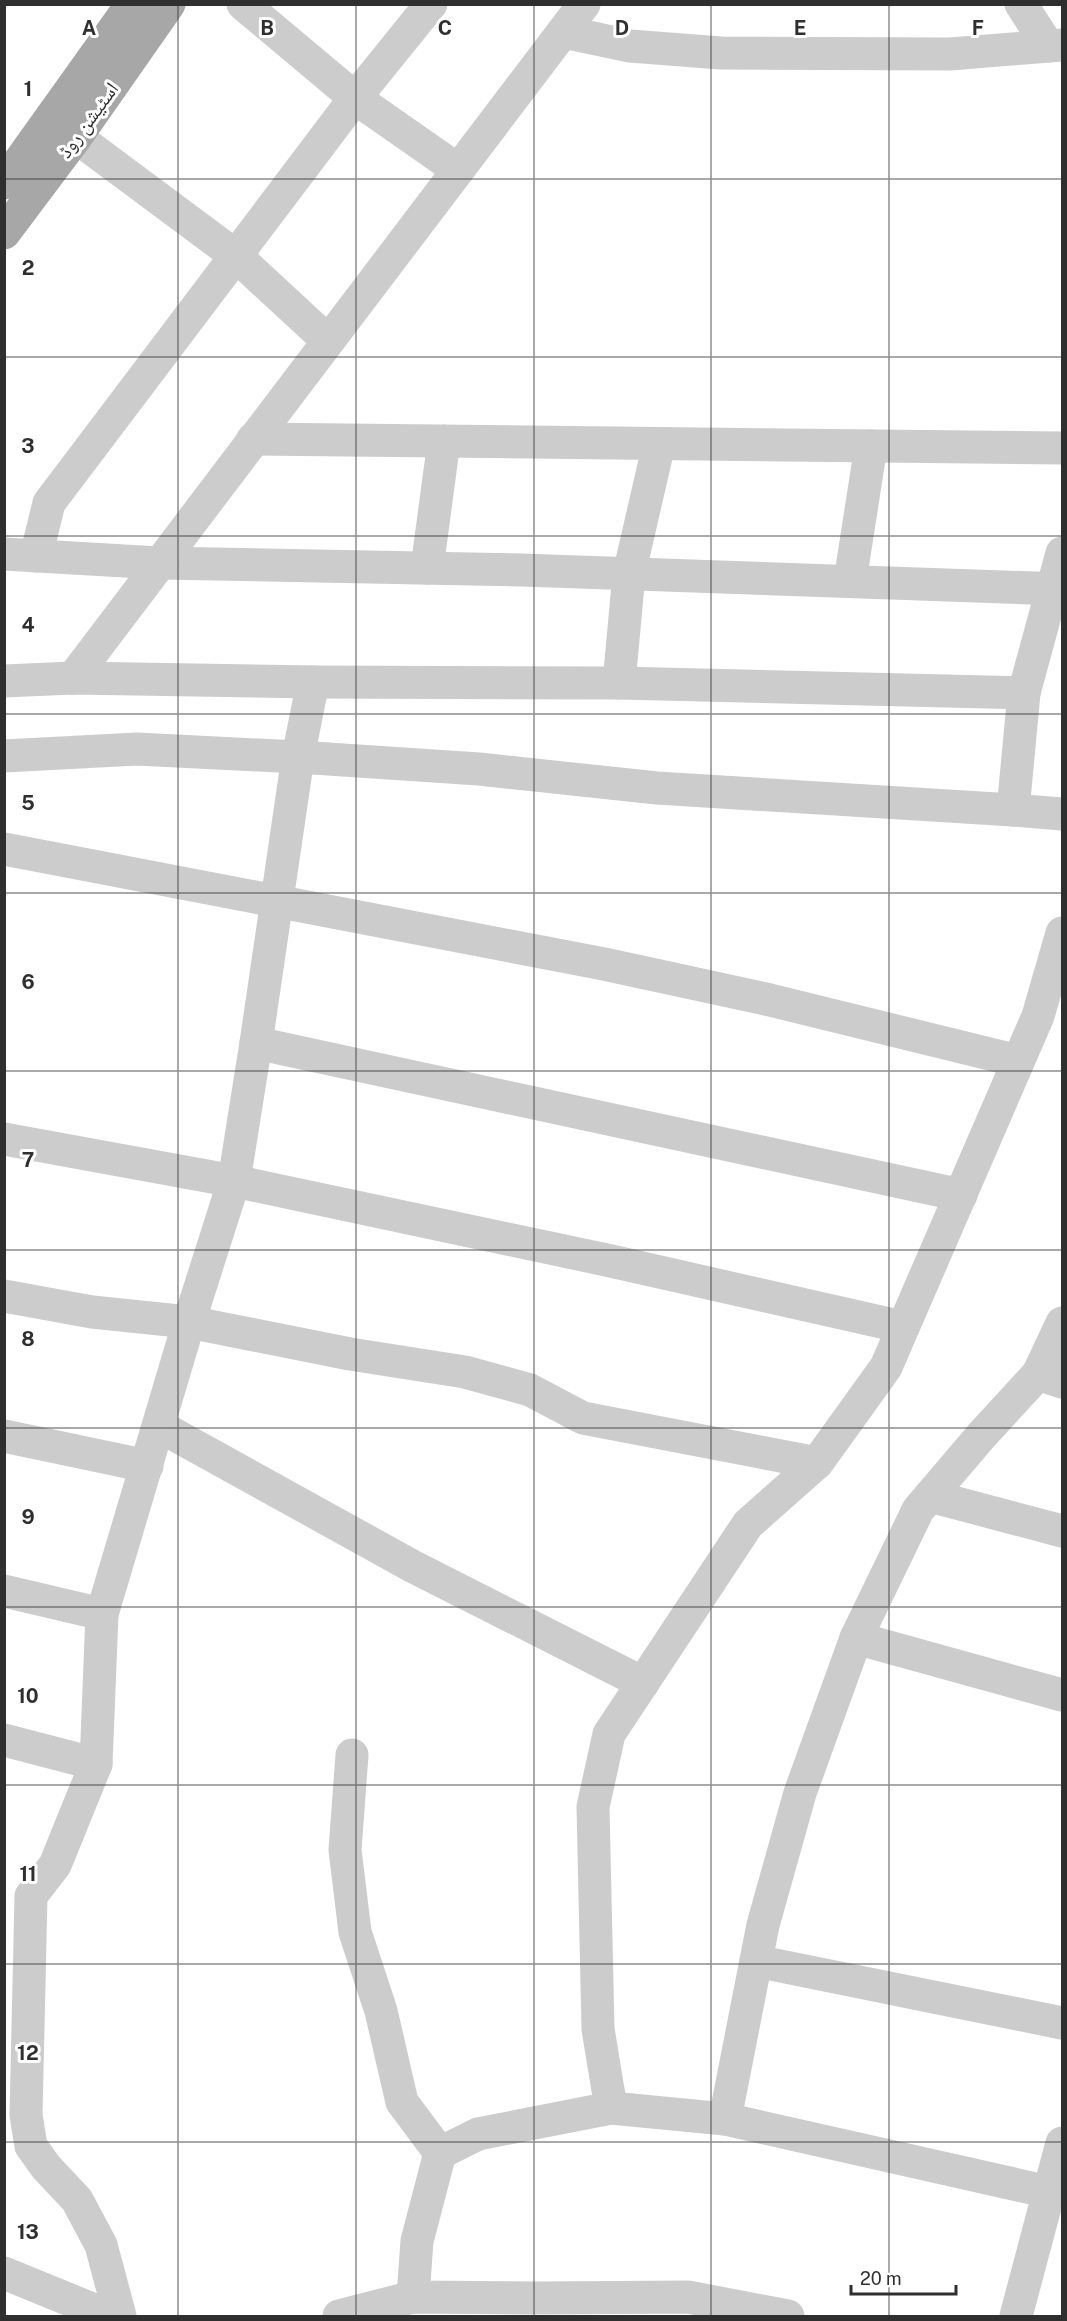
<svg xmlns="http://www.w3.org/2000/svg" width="1067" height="2321" viewBox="0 0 1067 2321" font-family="'Public Sans','Noto Naskh Arabic',sans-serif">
<rect width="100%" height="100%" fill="#fff"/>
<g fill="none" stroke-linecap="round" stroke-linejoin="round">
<!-- minor -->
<g stroke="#ccc" stroke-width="33">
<path d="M 243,4 L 355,98 L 458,170"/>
<path d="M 1021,4 L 1048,46"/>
<path d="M 564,32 L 630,46 L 721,53 L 950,54 L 1062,45"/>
<path d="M 76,137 L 236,256 L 328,341"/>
<path d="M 253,439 L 1062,448"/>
<path d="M 1062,553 L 1024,693 L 1013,810 L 1062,814"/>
<path d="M 4,554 L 159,563 L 522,570 L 1062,589"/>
<path d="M 36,556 L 49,503 L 355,98 L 431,4"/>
<path d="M 427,568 L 444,441"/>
<path d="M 850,581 L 871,446"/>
<path d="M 73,678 L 584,4"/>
<path d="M 4,681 L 73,678 L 313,682 L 619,683 L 1024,693"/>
<path d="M 619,683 L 629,574 L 659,444"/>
<path d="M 4,756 L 137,749 L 298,757 L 479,769 L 657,788 L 1013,810"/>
<path d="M 4,849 L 604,964 L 770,1000 L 1018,1061"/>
<path d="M 256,1043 L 961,1195"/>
<path d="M 4,1139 L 234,1181 L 611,1261 L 903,1327"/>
<path d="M 4,1296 L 92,1312 L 189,1322 L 350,1354 L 465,1372 L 530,1390 L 583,1418 L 817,1463"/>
<path d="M 1038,1374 L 1062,1323"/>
<path d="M 159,1426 L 412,1566 L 643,1683"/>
<path d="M 4,1436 L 147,1466"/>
<path d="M 930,1496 L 1062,1531"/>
<path d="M 4,1591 L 102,1614"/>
<path d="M 856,1638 L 1062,1695"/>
<path d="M 4,1740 L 96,1764"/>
<path d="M 352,1755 L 345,1850 L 355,1932 L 381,2011 L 402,2102 L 440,2153"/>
<path d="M 756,1961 L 1062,2023"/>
<path d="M 611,2108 L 598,2029 L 593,1807 L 609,1734 L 748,1524 L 817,1463 L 886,1367 L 1038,1016 L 1062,933"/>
<path d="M 725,2119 L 763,1925 L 800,1793 L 856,1638 L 918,1510 L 981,1436 L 1038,1374 L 1062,1382"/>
<path d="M 4,2273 L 109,2316"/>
<path d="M 413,2297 L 417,2241 L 440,2153 L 478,2134 L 611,2108 L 725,2119 L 1049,2192"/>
<path d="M 120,2316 L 101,2245 L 77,2200 L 46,2167 L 31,2146 L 26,2115 L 31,1896 L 55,1865 L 96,1764 L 102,1614 L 189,1322 L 234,1181 L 256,1043 L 298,757 L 313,682"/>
<path d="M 339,2316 L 413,2297 L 534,2298 L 688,2297 L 788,2316"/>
<path d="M 1016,2316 L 1062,2143"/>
</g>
<!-- major -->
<g stroke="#a7a7a7" stroke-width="33">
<path d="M 4,183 L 132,4"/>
<path d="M 4,233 L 76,137 L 169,4"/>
</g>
</g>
<!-- grid -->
<path fill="none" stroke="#2f2f2f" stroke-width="1.5" stroke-opacity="0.55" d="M 178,4 L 178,2316M 356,4 L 356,2316M 534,4 L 534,2316M 711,4 L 711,2316M 889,4 L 889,2316M 4,179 L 1062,179M 4,357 L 1062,357M 4,536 L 1062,536M 4,714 L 1062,714M 4,893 L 1062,893M 4,1071 L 1062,1071M 4,1250 L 1062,1250M 4,1428 L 1062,1428M 4,1607 L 1062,1607M 4,1785 L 1062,1785M 4,1964 L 1062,1964M 4,2142 L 1062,2142"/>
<g text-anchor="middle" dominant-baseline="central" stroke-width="6" stroke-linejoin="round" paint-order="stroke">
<!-- street labels -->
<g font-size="20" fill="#2f2f2f" stroke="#fff">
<text transform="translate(88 120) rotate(-54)">اسٹیشن روڈ</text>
</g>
</g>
<g font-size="20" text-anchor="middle" font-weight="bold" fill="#2f2f2f" stroke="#fff" stroke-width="6" stroke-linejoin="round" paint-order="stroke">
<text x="89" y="35">A</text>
<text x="267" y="35">B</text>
<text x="445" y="35">C</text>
<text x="622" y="35">D</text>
<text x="800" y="35">E</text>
<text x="978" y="35">F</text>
<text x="28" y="96">1</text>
<text x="28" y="275">2</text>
<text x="28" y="453">3</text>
<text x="28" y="632">4</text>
<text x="28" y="810">5</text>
<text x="28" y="989">6</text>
<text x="28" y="1167">7</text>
<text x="28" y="1346">8</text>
<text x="28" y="1524">9</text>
<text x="28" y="1703">10</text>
<text x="28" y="1881">11</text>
<text x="28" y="2060">12</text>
<text x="28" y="2239">13</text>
</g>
<!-- border -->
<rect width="1067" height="2321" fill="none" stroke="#2f2f2f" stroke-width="12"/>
<!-- scale -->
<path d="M851 2285v9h105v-9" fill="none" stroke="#2f2f2f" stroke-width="3"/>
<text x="860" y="2285" font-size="18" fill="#2f2f2f" stroke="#ffffff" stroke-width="4.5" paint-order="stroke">20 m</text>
</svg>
